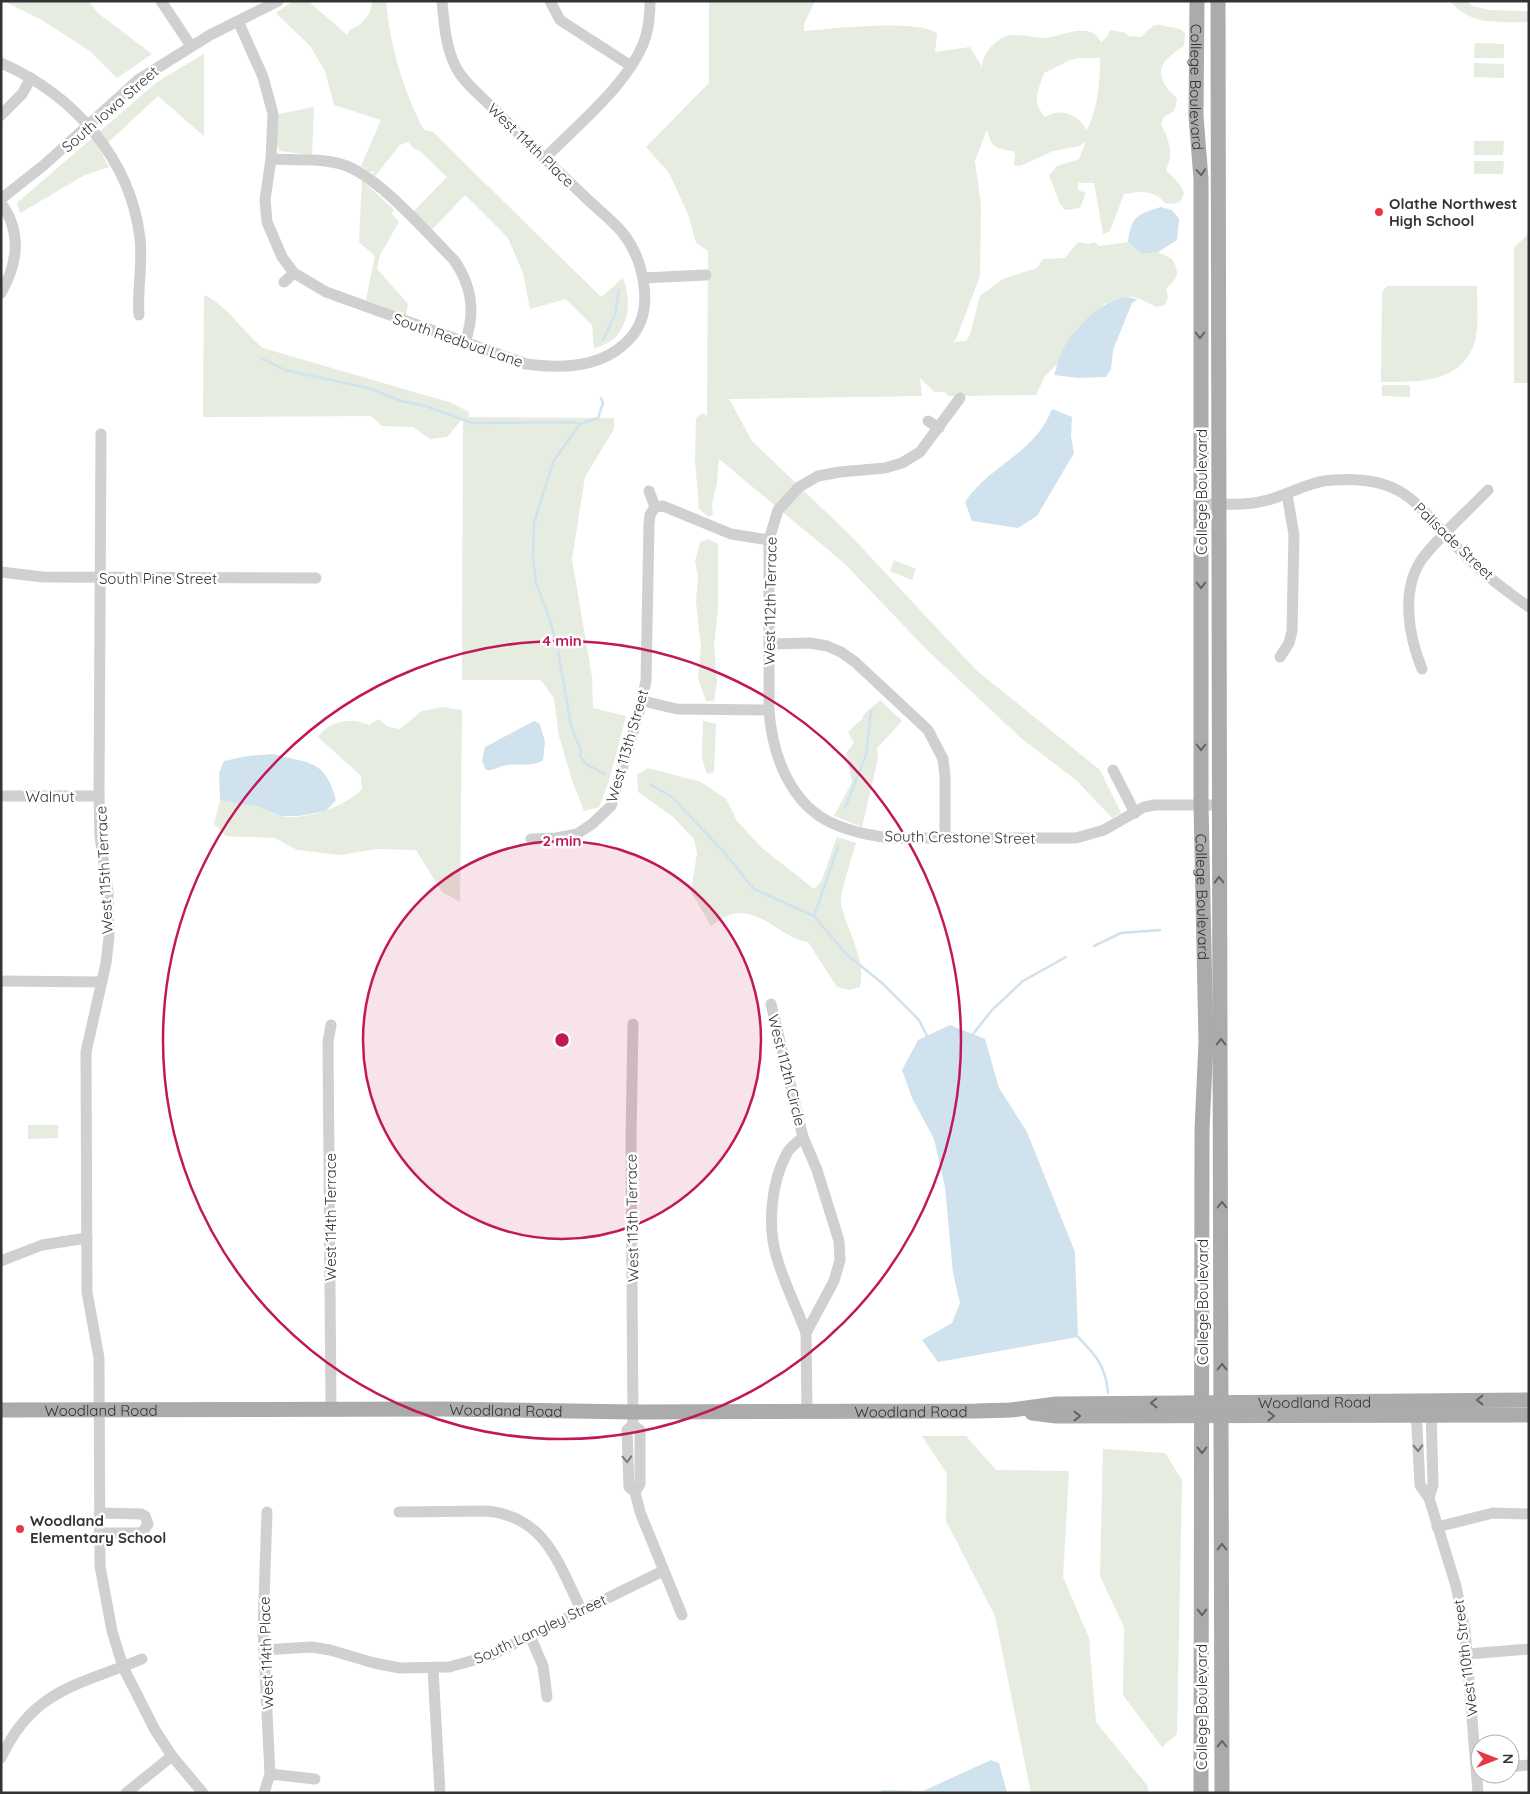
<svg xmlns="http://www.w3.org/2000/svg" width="1530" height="1794" viewBox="0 0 1530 1794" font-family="Quicksand,sans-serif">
<rect width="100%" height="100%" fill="#fff"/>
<!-- green -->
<g fill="#e6ecdf" fill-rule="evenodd">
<path d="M 4,1 L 88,1 L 99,14 L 152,54 L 117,78 L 90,51 L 40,19 Z"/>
<path d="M 293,1 L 308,1 L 347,35 L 351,29 C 362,26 372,14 372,1 L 386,1 C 390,45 403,91 424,130 L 433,132 L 601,297 L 623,278 C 631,299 630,321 615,338 C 610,343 600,346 594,349 L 592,325 L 566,299 L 530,309 L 523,273 L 508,238 L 465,195 L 431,231 L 413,212 L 447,177 L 420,151 L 415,149 L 408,142 L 400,145 L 375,176 L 373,174 L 374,171 L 370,172 L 361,166 L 381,120 L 334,105 L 325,71 L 310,46 L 276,13 Z"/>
<path d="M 709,1 L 815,1 L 804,24 L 804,31 C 830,29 921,18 937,34 L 935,52 L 970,47 L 982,67 C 982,53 999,34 1014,35 C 1024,35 1034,38 1045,38 C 1062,37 1090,20 1101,42 L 1107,37 L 1110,30 L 1126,33 L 1128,36 L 1141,37 C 1156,22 1154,23 1174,28 C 1180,29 1181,29 1185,33 L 1184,46 C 1168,57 1153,66 1166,87 C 1169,91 1174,94 1177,99 C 1176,109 1174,113 1164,116 L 1161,125 C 1169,140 1174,153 1166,170 L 1181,186 L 1184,193 L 1180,202 C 1159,208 1167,198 1152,194 C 1143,190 1134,193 1124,194 L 1110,231 L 1103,234 L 1094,183 L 1078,183 L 1078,190 L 1086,193 L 1080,208 L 1065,210 L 1060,204 L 1049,175 L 1057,166 L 1079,159 L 1086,141 L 1080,146 L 1053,151 L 1020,166 L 1014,165 L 1015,155 L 1013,151 C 994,148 991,147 987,129 L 975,161 L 981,205 L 980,276 L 956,339 L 953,342 L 966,341 L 970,335 L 980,296 L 1003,279 L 1037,268 L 1043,259 L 1065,258 L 1078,242 L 1089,244 L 1094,242 L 1099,246 L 1128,242 L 1142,254 L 1158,252 L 1172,259 C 1181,276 1177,277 1166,289 L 1168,297 L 1165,305 L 1156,307 L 1136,297 L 1124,297 L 1104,304 L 1085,322 L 1063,349 L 1058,363 L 1045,376 L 1036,395 L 949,396 L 944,392 L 934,392 L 920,378 L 922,396 L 729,399 L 752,441 L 851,536 L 976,670 L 1100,770 L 1121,813 L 1112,818 L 1076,780 L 1021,738 L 926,649 L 845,564 L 719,459 L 717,483 L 712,504 L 713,514 L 709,517 L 699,509 L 695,460 L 696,418 L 703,413 L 707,416 L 708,251 L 696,243 L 688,214 L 669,173 L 646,147 L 709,83 ZM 1078,58 L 1100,58 C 1100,83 1098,108 1087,130 C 1077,115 1063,107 1045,117 C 1031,100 1038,92 1044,73 L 1070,60 Z"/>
<path d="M 1450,1 L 1466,1 L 1473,6 L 1489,10 L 1529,11 L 1529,22 C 1500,22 1470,26 1450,1 Z"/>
<path d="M 1475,43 L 1504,44 L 1504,58 L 1474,58 Z"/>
<path d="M 204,54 L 204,136 L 158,96 L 100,150 L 109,167 L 85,175 L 20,213 L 17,203 L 157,82 Z"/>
<path d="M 1474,63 L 1504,64 L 1504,78 L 1474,77 Z"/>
<path d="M 314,107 L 312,155 L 280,151 L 276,144 L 278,114 Z"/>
<path d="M 1474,141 L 1504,141 L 1503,155 L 1474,155 Z"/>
<path d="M 1474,161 L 1504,161 L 1503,174 L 1474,174 Z"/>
<path d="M 362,180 L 394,210 L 391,213 L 399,222 L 380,255 L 377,269 L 408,304 L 406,315 L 366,300 L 375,256 L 359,242 Z"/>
<path d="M 1529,233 L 1529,383 L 1514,383 L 1514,248 Z"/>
<path d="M 1387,286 L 1477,286 C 1477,303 1479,324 1475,341 C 1462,384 1417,382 1381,382 L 1382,292 Z"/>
<path d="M 204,295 C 227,305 243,332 263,348 L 452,403 L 469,412 L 469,417 L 614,418 L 614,429 L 585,477 L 572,559 L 592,677 L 593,708 L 626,716 L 609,781 L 599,807 L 584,811 L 572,780 L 559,736 L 554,698 L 541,680 L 462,680 L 463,418 L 447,437 L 430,439 L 413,427 L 382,426 L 371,416 L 203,417 Z"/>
<path d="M 1382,385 L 1410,385 L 1410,397 L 1382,396 Z"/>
<path d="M 709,539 L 718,544 L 718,610 L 714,645 L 717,682 L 714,701 L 706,701 L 698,678 L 701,647 L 696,602 L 698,575 L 695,562 L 700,542 Z"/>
<path d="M 894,560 L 916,569 L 912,580 L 890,571 Z"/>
<path d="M 880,700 L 902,721 L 877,748 L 878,759 L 862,827 L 834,816 L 852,782 L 846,753 L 854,743 L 848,732 L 863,718 L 863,715 Z"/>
<path d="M 443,707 L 462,710 L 460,902 L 442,892 L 416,850 L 376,849 L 340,855 L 297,850 L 275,838 L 226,836 L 214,824 L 220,800 C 233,802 246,803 258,807 C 266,809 272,814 280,816 C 305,821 345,807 362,789 L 361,776 L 318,737 C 328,721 352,717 369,725 L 378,719 L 388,727 L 400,729 L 422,711 Z"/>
<path d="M 703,721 L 716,724 L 714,770 L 713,773 L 707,774 L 702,759 Z"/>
<path d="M 648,768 L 701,782 L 726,799 L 737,821 L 762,848 L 814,889 L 821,882 L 837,837 L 856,843 C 853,854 839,896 841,904 C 847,931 866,958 860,987 L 849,990 L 837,987 L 808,942 C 781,938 763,908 732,914 C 725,916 717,922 711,926 L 691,892 L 697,853 L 694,839 L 672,816 L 638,792 L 637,775 Z"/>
<path d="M 28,1125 L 58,1125 L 58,1138 L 28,1139 Z"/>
<path d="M 922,1436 L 966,1436 L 996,1470 L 1069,1471 L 1063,1577 L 1089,1638 L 1096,1722 L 1147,1785 L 1149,1793 L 1031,1793 L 995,1616 L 946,1521 L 947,1474 Z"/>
<path d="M 1103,1449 L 1165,1453 L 1182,1480 L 1177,1734 L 1162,1747 L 1123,1695 L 1124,1627 L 1100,1576 Z"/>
</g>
<!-- water -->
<g fill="#cfe2ee">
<path d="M 1161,207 L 1172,210 L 1179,219 L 1177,240 L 1158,252 L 1142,254 L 1128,242 C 1131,216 1138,214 1161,207 Z"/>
<path d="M 1125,297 L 1138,299 L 1132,303 L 1113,350 L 1111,369 L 1106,377 L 1078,378 L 1054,375 C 1057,366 1059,356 1063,349 C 1077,326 1099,302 1125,297 Z"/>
<path d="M 1052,409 L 1072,417 L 1071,436 L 1074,453 L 1037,516 L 1018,528 L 972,521 L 965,502 C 990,464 1035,454 1052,409 Z"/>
<path d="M 534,721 L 540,724 L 545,742 L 543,760 C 533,768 515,762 502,766 C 496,768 493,771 486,770 L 482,761 L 485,747 Z"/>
<path d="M 273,754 C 310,764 325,759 336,800 L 326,811 L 299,816 L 280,816 L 259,807 L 220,800 L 219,773 L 224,761 L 247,756 Z"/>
<path d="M 950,1025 L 985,1039 L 999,1088 L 1027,1132 L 1075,1252 L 1078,1337 L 938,1362 L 922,1340 L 952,1323 L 960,1303 L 953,1273 L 945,1187 L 934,1139 L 912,1098 L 902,1070 L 918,1040 Z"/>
<path d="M 991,1760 L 999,1763 L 1007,1793 L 876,1793 L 883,1790 L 923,1791 Z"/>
</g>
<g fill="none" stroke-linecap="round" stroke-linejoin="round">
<!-- stream -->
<g stroke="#cfe2ee" stroke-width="2.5">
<path d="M 603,340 L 615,315 L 619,290"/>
<path d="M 261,358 L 285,370 L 372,389 L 401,401 L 426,406 L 472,423 L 570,422 L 580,424 L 553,462 L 534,523 L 533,557 L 536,583 L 549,617 L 557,645 L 571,726 L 581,751 L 580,756 L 586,764 L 605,774"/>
<path d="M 580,424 L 598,418 L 603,403 L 601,398"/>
<path d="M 651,785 L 672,797 L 723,851 L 754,889 L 814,916 L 845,953 L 882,983 L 919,1020 L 927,1036"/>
<path d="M 845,808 L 866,755 L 871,711"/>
<path d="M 814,916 L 838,847"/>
<path d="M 1094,946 L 1121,933 L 1160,930"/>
<path d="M 973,1034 L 992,1010 L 1023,981 L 1066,957"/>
<path d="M 1078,1337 C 1096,1355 1106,1367 1108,1393"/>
</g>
<!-- minor -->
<g stroke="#d0d0d0" stroke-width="11">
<path d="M 161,1 L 191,46"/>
<path d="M 550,1 L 560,20 L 631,66"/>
<path d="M 238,21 L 263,77 L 273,114 L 271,159 L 265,200 L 267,222 L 282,257 L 294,273 L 326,292 L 526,364 C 565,369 606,368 633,335 C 655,307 643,258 622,232 C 611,219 596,208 584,196 C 554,167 523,139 494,109 C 483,98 469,87 460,74 C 446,54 444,24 442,1"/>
<path d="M 1,63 C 74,95 130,158 140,238 C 143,264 137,289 139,315"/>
<path d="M 1,115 L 22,94 L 31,78"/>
<path d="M 545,158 C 577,125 629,84 645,39 C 649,27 650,14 650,1"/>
<path d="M 271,159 C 294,160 322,158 344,165 C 378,176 427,233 454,260 C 472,286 476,312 465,342"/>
<path d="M 1,199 L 44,165 L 138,80 L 210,35 L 278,1"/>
<path d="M 1,203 C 22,232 18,263 1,293"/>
<path d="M 643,278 L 706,275"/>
<path d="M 284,282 L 294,273"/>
<path d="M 928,421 L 939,428"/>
<path d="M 101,434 L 99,796 L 100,837 L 108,891 L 109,937 L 106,963 L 86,1052 L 87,1292 L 99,1358 L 100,1566 L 112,1631 L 123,1667 L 155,1730 L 172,1756 L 203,1793"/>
<path d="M 649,491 L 655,507"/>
<path d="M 1201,504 C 1223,504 1247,506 1268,500 C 1290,494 1310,481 1333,480 C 1409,475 1417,508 1464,554 C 1483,574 1506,591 1529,607"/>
<path d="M 655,507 L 663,506 L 731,534 L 769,540"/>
<path d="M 1,572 L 43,577 L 316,578"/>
<path d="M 769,644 L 810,643 L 827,646 L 841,652 L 855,662 L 928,730 L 943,759 L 945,776 L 945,838"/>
<path d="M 1280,657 L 1289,643 L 1292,631 L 1294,535 L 1287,494"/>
<path d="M 1422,669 C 1409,637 1400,591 1422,559 C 1441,534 1467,512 1488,490"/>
<path d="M 643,701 L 677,709 L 769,710 C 772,754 790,805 834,824 C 852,832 870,835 889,838 L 1076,838 L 1104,830 L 1144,807 L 1155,805 L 1219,805"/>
<path d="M 769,710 L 769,540 L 778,510 L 799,487 L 818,476 L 840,472 L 885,468 L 902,463 L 920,452 L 960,398"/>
<path d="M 1113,770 L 1135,813"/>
<path d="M 1,796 L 99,796"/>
<path d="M 531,839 L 556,838 L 577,834 L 592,824 L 611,806 L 640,709 L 646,681 L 649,524 L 650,515 L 655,507"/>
<path d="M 1,981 L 101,982"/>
<path d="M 771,1004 L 803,1137 L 817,1170 L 839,1241 L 840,1260 L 834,1281 L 806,1333 L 807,1412"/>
<path d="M 633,1024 L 631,1138 L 633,1425"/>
<path d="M 331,1025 L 328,1042 L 331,1409"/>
<path d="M 803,1137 C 798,1142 790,1147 787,1153 C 771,1182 767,1227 777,1258 C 784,1283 797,1308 806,1333"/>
<path d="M 1,1261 L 42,1245 L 87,1238"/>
<path d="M 1416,1409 L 1420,1485 L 1429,1498 L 1456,1586 L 1465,1630 L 1478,1793"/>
<path d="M 633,1425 L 627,1430 L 629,1487 L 635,1492 L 640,1512 L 682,1615"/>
<path d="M 633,1425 L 640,1430 L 640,1484 L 635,1492"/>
<path d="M 1429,1498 L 1433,1485 L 1431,1408"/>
<path d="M 399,1512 L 487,1511 C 546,1517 558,1563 581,1609"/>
<path d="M 99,1513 L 141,1514 L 145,1516 L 148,1524 L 142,1533 L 99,1533"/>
<path d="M 1437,1527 L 1493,1513 L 1529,1514"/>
<path d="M 530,1636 L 543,1666 L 547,1697"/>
<path d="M 264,1650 L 311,1647 L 330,1650 L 374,1663 L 400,1668 L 449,1667 L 489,1656 L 663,1571"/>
<path d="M 1468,1654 L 1529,1649"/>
<path d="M 433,1669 L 440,1793"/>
<path d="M 1,1758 C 33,1689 79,1685 142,1659"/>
<path d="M 1510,1767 L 1529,1765"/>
<path d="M 270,1774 L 315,1779"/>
<path d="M 126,1793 L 172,1756"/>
<path d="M 264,1793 L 270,1774 L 263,1630 L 267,1512"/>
</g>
<!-- major -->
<g stroke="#ababab" stroke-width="15">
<path id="s1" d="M 1197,1 L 1196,116 L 1201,179 L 1201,805 L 1206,1042 L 1202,1130 L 1201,1793"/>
<path d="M 1218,1 C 1216,598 1223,1196 1222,1793"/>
<path id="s2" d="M 1,1410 L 443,1409 L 633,1412 L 976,1411 L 1011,1410 L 1056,1404 L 1529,1400"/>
<path d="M 1032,1413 L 1056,1416 L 1529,1415"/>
</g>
</g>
<!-- one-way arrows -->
<defs><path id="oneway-chevron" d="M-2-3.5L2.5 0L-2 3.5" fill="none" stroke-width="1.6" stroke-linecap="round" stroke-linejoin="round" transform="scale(1.25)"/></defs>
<g stroke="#636363">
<use href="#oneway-chevron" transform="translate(1201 172) rotate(86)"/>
<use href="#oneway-chevron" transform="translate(1200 335) rotate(90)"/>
<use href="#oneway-chevron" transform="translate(1201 585) rotate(90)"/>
<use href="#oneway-chevron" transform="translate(1201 747) rotate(90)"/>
<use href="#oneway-chevron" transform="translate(1219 880) rotate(-91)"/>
<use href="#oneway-chevron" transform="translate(1221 1042) rotate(-90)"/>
<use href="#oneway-chevron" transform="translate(1222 1205) rotate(-90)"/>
<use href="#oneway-chevron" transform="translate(1222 1367) rotate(-90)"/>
<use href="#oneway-chevron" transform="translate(1480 1400) rotate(180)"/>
<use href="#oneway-chevron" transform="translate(1154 1403) rotate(179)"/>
<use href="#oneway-chevron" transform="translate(1077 1416)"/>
<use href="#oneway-chevron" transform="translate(1271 1416)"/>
<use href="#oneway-chevron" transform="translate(1202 1450) rotate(90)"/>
<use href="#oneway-chevron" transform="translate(1222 1547) rotate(-90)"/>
<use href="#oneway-chevron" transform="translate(1202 1612) rotate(90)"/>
<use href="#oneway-chevron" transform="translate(1222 1744) rotate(-90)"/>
</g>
<g stroke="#7a7a7a">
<use href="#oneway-chevron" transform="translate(1418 1448) rotate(88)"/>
<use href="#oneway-chevron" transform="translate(627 1459) rotate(88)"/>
</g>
<!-- distance rings -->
<circle cx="562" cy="1040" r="199" fill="#c2185b" fill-opacity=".12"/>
<g fill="none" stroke="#c2185b" stroke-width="2.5">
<circle cx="562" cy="1040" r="199"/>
<circle cx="562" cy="1040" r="399"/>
</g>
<!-- markers -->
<g fill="#e63946" stroke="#fff" stroke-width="2">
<circle cx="1379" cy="212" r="5"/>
<circle cx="20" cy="1529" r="5"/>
</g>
<g text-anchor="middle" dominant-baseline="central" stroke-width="5" stroke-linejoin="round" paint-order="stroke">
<!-- street labels -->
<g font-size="15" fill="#333" stroke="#fff">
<text stroke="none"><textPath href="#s1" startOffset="86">College Boulevard</textPath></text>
<text transform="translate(110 109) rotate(-41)">South Iowa Street</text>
<text transform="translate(531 145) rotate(44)">West 114th Place</text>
<text transform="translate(458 340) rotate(19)">South Redbud Lane</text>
<text transform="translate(1201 492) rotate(-90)">College Boulevard</text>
<text transform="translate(1454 541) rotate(44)">Palisade Street</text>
<text x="158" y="578">South Pine Street</text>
<text transform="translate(770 601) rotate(-89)">West 112th Terrace</text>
<text transform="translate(627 746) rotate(-74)">West 113th Street</text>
<text x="50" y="796">Walnut</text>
<text transform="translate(960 837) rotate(1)">South Crestone Street</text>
<text transform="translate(104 870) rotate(-93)">West 115th Terrace</text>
<text stroke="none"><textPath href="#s1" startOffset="896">College Boulevard</textPath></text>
<text transform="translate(787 1070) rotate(76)">West 112th Circle</text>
<text transform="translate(330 1217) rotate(-90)">West 114th Terrace</text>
<text transform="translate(632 1218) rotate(-91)">West 113th Terrace</text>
<text transform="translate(1202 1302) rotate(-90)">College Boulevard</text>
<text stroke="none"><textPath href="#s2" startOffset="1314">Woodland Road</textPath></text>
<text stroke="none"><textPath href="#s2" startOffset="100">Woodland Road</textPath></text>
<text stroke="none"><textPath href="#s2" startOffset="505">Woodland Road</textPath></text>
<text stroke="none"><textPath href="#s2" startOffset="910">Woodland Road</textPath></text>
<text transform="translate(540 1629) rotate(-25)">South Langley Street</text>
<text transform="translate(266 1653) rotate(-92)">West 114th Place</text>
<text transform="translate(1465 1658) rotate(-97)">West 110th Street</text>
<text transform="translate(1201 1707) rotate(-90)">College Boulevard</text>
</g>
<!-- poi labels -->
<g font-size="15" font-weight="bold" fill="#333" stroke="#fff" text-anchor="start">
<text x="1389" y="203">Olathe Northwest<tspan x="1389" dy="17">High School</tspan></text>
<text x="30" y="1520">Woodland<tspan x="30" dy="17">Elementary School</tspan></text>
</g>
</g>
<circle cx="562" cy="1040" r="8" fill="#c2185b" stroke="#fff" stroke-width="2.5"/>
<g font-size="15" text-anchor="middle" font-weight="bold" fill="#c2185b" stroke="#fff" stroke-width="5" stroke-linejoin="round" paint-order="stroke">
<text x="562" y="646">4 min</text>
<text x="562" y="846">2 min</text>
</g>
<!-- border -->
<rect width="1530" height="1794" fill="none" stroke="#333333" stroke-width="5"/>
<!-- north arrow -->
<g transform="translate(1495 1759) rotate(90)"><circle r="24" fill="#ffffff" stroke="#adadad"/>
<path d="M0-4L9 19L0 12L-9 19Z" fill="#e63946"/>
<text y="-8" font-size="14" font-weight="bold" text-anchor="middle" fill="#333333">N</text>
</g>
</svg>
